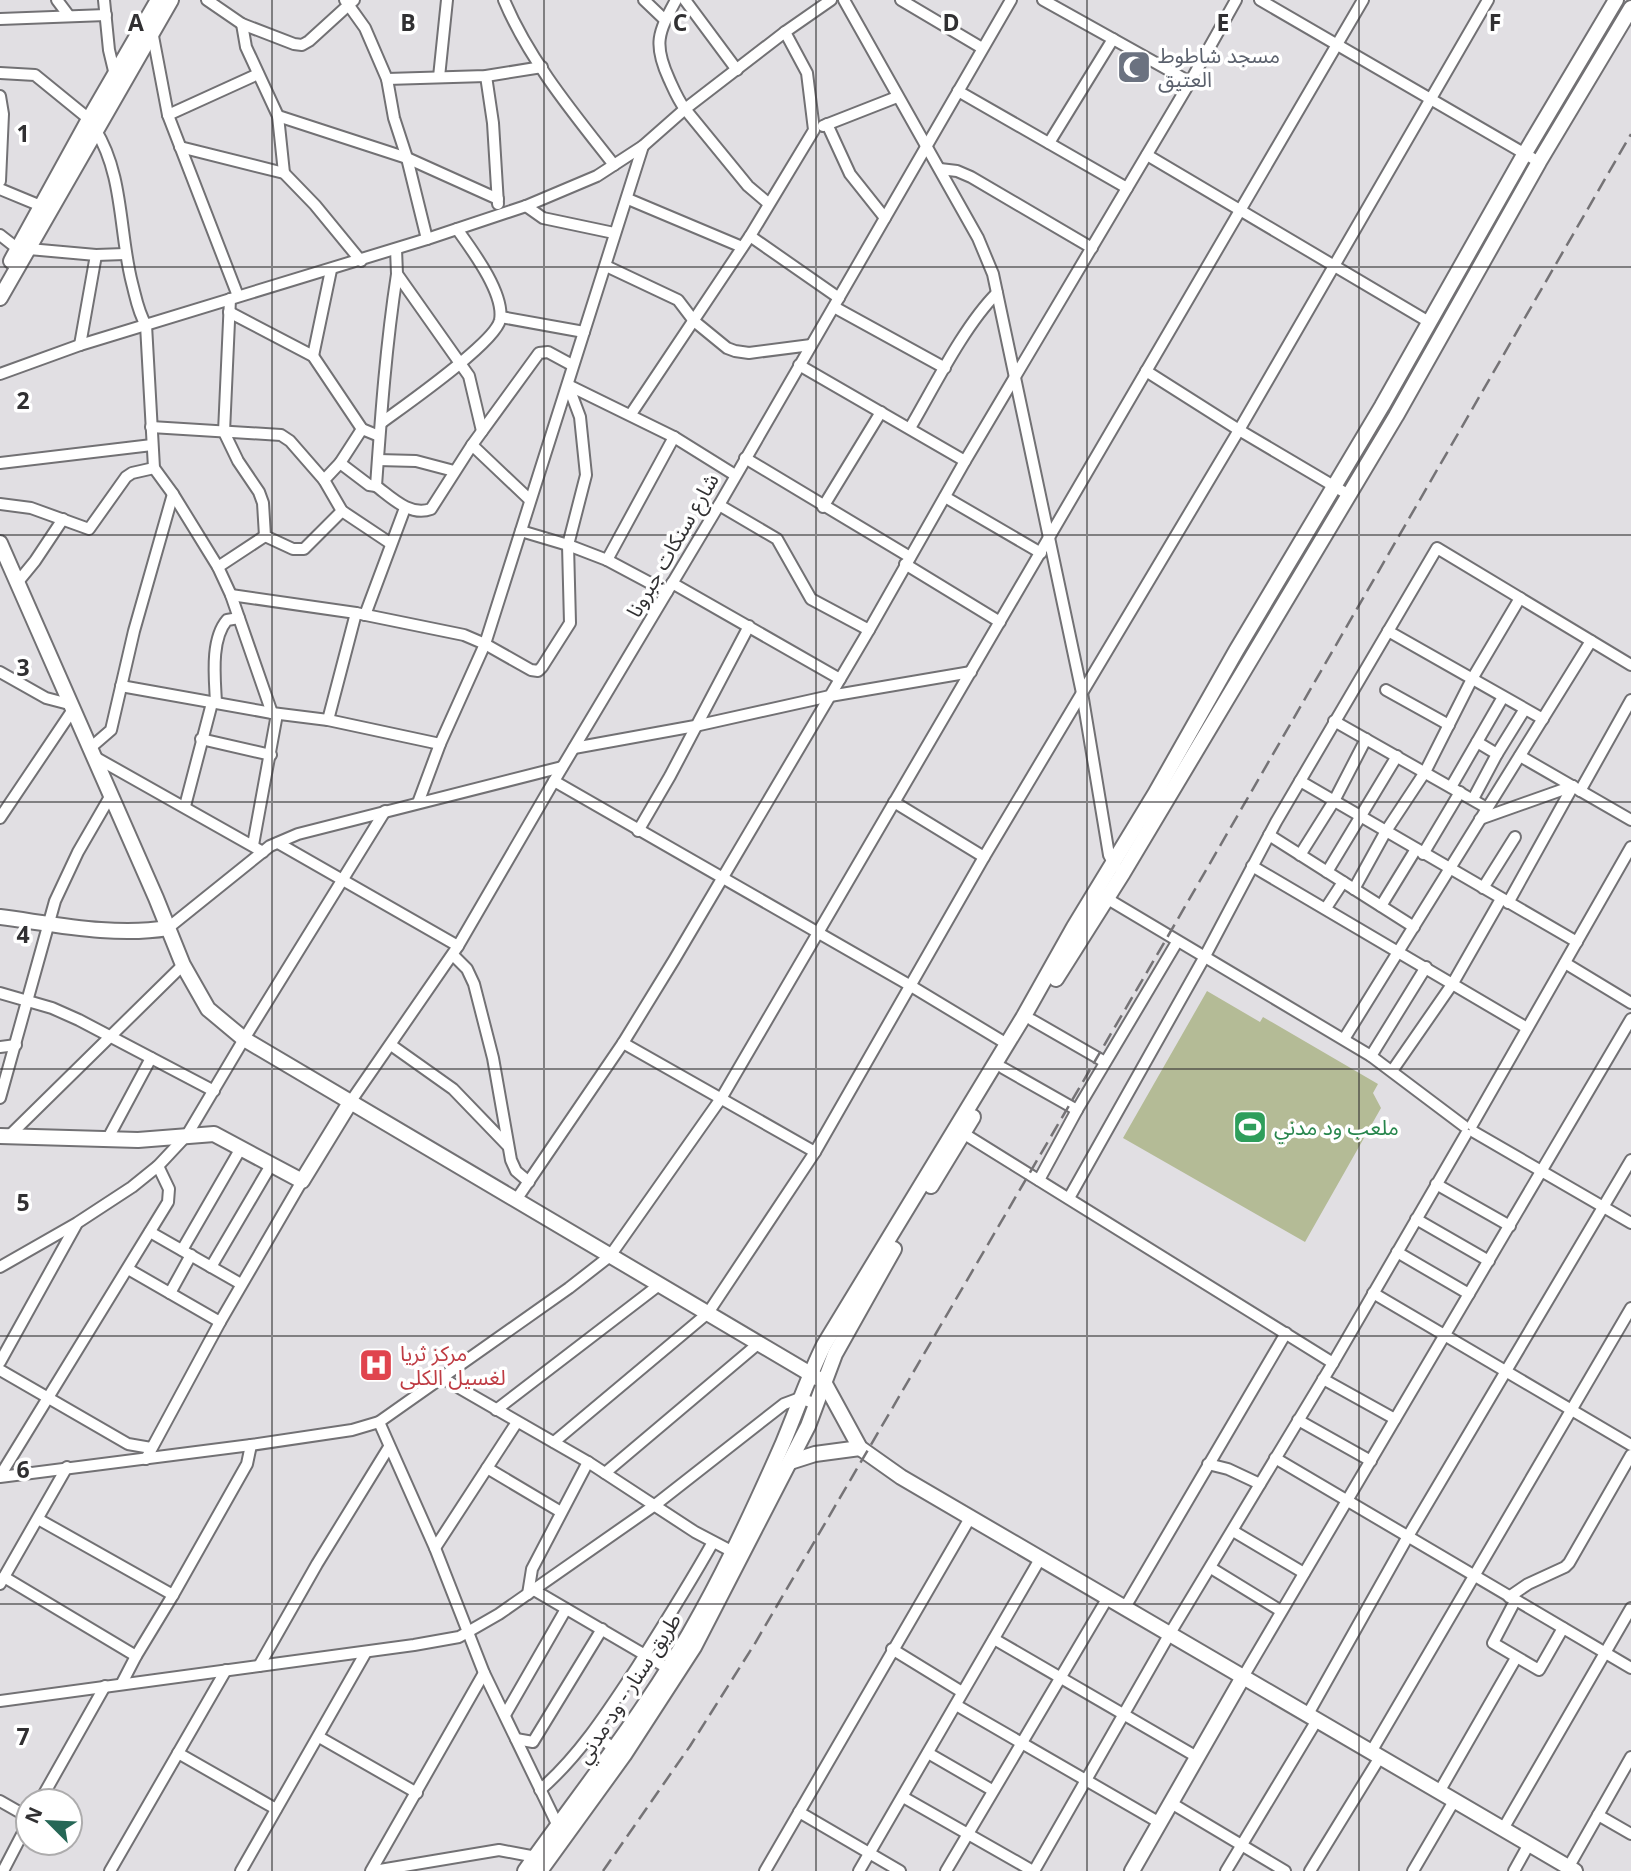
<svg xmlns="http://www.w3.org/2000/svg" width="1631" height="1871" viewBox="0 0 1631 1871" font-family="'Open Sans','Noto Sans Arabic',sans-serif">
<rect width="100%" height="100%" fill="#e1dfe3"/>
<!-- green -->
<path fill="#b4bb96" d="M 1207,991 L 1260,1022 L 1263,1017 L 1378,1084 L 1373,1093 L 1381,1108 L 1305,1242 L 1123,1138 Z"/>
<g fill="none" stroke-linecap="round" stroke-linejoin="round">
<!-- street casing -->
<g stroke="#727174" stroke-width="14">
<g id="street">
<path d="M 57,0 L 69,16"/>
<path d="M 104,0 L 109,50 L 115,75"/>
<path d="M 207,0 L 242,24 L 294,44 L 302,45 L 309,41 L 354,0"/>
<path d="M 345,0 L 365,28 L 387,79 L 394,118 L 407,158 L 427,239"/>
<path d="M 504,0 C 529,60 574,114 614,165"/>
<path d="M 644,0 L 665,20"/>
<path d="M 676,0 C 658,33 653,44 669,79 C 674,90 678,100 685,109 L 748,186 L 768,203"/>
<path d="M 685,0 L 737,70"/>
<path d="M 844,0 L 978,238 L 993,274 L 1082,693 L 1109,855 L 1115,866"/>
<path d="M 901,0 L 982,48"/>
<path d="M 1043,0 L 1190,82"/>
<path d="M 1260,0 L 1539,162"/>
<path d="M 0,19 L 106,15"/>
<path d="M 242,24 L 246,47 L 278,116 L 284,173"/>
<path d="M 152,31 L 168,115 L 238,296"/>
<path d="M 0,73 L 35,75 L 89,119"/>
<path d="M 486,76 L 493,123 L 498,204"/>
<path d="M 439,77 L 447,0"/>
<path d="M 387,79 L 486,76 L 542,67"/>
<path d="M 958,91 L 1127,188"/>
<path d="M 0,96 L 3,114 L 0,181"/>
<path d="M 168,115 L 258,74"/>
<path d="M 278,116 L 407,158 L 498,199"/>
<path d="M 827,124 L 850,174 L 885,218"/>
<path d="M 823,126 L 897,97"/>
<path d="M 95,129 C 124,175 119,233 132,283 C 136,298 138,312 146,325 L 154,468 L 173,494 L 218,567 L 231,595 L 272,713"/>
<path d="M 1049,143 L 1113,39"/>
<path d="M 180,147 L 284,173 L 315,205 L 361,261"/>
<path d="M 1147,155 L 1429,322"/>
<path d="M 940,169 L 957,171 L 971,177 L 1092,248"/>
<path d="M 0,189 L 41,206"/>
<path d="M 628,199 L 742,247"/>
<path d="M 526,206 L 543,218 L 614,233"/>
<path d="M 0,235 L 18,249"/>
<path d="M 750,236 L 839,298"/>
<path d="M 29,249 L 96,255 L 125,254"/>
<path d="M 396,249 L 397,274 L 469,376 L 482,431"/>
<path d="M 606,266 L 678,300 L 694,321 L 727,348 L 735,351 L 749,353 L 811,345"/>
<path d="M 397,274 C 386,345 381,415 376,486 C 391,497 410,517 431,509 L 472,445 L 539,353 L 548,352 L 572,365"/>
<path d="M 230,299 L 224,432 L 238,461 L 259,492 L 263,503 L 265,536 L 293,549 L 304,549 L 342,511"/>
<path d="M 834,307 L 945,368"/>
<path d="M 229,312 L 313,356 L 362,429 L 379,436"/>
<path d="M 501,317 L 584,332"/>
<path d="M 80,345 L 96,255"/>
<path d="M 313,356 L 331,270"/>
<path d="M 799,365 L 965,461"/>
<path d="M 1146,371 L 1239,430 L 1349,495"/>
<path d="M 0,374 L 80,345 L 427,239 L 526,206 L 597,176 L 643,146 L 685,109 L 785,32 L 831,0"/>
<path d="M 568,385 L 674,437 L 735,475"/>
<path d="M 631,414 L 750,236 L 814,130 L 807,73 L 785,32"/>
<path d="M 381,423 C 404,406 495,343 500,320 C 505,294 472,250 457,229"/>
<path d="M 151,427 L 281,435 L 290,441 L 324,480 L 342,511 L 390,543"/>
<path d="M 910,428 C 934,387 964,326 997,293"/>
<path d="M 472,445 L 530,500"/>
<path d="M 745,458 L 910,557"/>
<path d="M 378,460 L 416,461 L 454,471"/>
<path d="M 0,463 L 152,445"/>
<path d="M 340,463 L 369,485 L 376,486"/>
<path d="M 324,480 L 340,463 L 362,429"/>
<path d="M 945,497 L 1041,553"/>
<path d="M 0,504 L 31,508 L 89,529 L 126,477 L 132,473 L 154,468"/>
<path d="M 719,505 L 777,539 L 811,599 L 869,630"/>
<path d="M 823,507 L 881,412"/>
<path d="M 521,531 L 568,545 L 607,560 L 667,592"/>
<path d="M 607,560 L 674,437"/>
<path d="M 905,564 L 1000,622"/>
<path d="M 218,567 L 265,536"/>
<path d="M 17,583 L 35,561 L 63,519"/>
<path d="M 672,583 L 840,679"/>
<path d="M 231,595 L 356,613 L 464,635 L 485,644 L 531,670 L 538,671 L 542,667 L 570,623 L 568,545 L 586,475 L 580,417 L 568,385"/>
<path d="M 365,615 L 405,508"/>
<path d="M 1388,631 L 1543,719"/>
<path d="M 0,672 L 46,698 L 69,704"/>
<path d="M 121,686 L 272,713 L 328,720 L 440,744"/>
<path d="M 1386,690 L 1449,725"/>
<path d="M 216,703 C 215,679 210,640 227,620 L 239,618"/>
<path d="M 328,720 L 356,613"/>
<path d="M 1334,721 L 1487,808"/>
<path d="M 201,739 L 271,755"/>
<path d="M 574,748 L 695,726 L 830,696 L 971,672"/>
<path d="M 89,749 L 111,730 L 134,631 L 173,494"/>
<path d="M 1497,754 L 1523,712"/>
<path d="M 93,756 L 263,852"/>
<path d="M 1520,756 L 1631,820"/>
<path d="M 554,781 L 911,986 L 1007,1044"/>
<path d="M 1300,781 L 1577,942"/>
<path d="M 1451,787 L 1503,697"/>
<path d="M 1580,791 L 1631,700"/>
<path d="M 1473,799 L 1497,754 L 1477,742"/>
<path d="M 894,802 L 984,857"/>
<path d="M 418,803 L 440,744 L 485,644 L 643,146"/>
<path d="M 185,806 L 212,703"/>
<path d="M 0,818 L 72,711"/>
<path d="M 1480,819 L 1573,786"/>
<path d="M 638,831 L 670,776 L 749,626"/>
<path d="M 1269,835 L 1414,927"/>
<path d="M 278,843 L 458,946"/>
<path d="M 253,845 L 277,714"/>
<path d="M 1423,854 L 1460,792"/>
<path d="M 1300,855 L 1334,801 L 1366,739"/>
<path d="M 1252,866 L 1527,1028"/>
<path d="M 1327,872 L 1397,756"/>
<path d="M 1483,888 L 1515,837"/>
<path d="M 1354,889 L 1386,831 L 1425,772 L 1472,679 L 1520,598"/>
<path d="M 1101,895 L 1371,1056 L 1464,1126"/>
<path d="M 1508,903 L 1573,786"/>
<path d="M 1381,906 L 1416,849"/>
<path d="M 1326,908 L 1343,882"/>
<path d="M 168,928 L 270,846 L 298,834 L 562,767"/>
<path d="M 453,955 L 467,969 L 474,984 L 493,1058 L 511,1160 L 516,1171 L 529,1182"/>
<path d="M 1565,963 L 1631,1003"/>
<path d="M 0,993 L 52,1008 L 79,1020 L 214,1091"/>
<path d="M 1032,1020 L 1105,1062"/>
<path d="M 1344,1039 L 1591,641"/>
<path d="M 623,1043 L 815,1152"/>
<path d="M 391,1045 L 453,1089 L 507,1145"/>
<path d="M 0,1047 L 16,1045"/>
<path d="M 1371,1056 L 1426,967"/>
<path d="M 1003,1068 L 1077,1110"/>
<path d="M 1392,1071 L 1453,983 L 1501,899"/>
<path d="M 0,1098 L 55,901 L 78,852 L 111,795"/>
<path d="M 351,1101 L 458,946 L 554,781 L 719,505 L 1011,0"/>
<path d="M 1472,1125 L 1631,847"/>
<path d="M 958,1130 L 1333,1363"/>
<path d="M 1474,1132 L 1631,1223"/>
<path d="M 9,1136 L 183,965"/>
<path d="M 107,1140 L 151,1058"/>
<path d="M 1039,1180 L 1077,1110 L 1177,942"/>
<path d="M 1436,1184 L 1510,1226"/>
<path d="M 1069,1198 L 1204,958 L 1276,822 L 1437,548 L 1631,665"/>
<path d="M 516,1200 L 623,1043 L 674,960 L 869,630 L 965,461 L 1190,82 L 1236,0"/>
<path d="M 1416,1219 L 1489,1261"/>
<path d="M 150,1232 L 241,1284"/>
<path d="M 182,1250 L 241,1148"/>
<path d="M 1397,1252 L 1469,1294"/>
<path d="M 0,1267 L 77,1223 L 132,1187 L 158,1166 L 187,1135 L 244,1039 L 385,811"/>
<path d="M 211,1267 L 271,1165"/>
<path d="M 128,1269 L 220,1322"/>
<path d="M 170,1293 L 191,1255"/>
<path d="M 1373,1293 L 1631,1445"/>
<path d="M 0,1362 L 76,1225"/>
<path d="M 0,1370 L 128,1444 L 151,1448"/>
<path d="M 442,1378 L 588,1462 L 695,1532 L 733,1552"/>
<path d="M 1323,1379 L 1395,1419"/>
<path d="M 496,1410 L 659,1285"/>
<path d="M 1298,1420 L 1371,1461"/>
<path d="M 379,1422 L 435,1548 L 484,1673 L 558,1826"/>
<path d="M 554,1442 L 708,1313 L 815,1152 L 984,857 L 1239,430 L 1488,0"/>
<path d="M 1275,1458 L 1631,1668"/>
<path d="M 146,1459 L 220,1322 L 302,1181"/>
<path d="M 1208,1464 L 1228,1469 L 1260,1484"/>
<path d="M 487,1468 L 561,1512"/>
<path d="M 605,1473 L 759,1343"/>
<path d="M 0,1476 L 168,1202 L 169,1189 L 158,1166"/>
<path d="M 0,1477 L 251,1445 L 352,1430 L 379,1422 L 569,1288 L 610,1256 L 722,1097 L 1363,0"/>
<path d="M 38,1519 L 173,1595"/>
<path d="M 1233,1531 L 1304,1573"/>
<path d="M 435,1548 L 517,1422"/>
<path d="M 1211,1568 L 1281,1611"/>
<path d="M 4,1577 L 136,1656"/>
<path d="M 0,1584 L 67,1467"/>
<path d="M 534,1590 L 669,1669"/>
<path d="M 528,1594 L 532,1569 L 588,1462"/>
<path d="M 1509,1597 L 1528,1584 L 1565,1567 L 1569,1563 L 1631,1455"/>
<path d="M 1515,1601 L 1493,1643 L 1539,1670 L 1563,1628"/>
<path d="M 1124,1609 L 1286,1333"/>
<path d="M 994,1639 L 1197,1757"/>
<path d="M 892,1649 L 962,1692"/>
<path d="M 259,1666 L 317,1564 L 389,1447"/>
<path d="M 1243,1677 L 1631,1019"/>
<path d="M 122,1683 L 136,1656 L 173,1595 L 247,1464 L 251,1445"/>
<path d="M 0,1701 L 414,1645 L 459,1637 L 499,1614 L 655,1505 L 784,1404 L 800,1398 L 816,1404"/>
<path d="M 956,1705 L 1160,1823"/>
<path d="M 1308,1714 L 1407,1538 L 1631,1160"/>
<path d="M 505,1715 L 566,1609"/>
<path d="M 593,1733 L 615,1749"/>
<path d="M 319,1737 L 417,1793"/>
<path d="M 516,1739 L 533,1742 L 602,1629"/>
<path d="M 1371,1752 L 1631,1308"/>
<path d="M 178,1753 L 276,1809"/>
<path d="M 928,1753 L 992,1790"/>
<path d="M 540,1790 C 580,1755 608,1711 637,1667 C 663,1626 689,1585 713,1542"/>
<path d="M 1439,1792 L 1516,1658"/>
<path d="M 903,1797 L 1033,1871"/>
<path d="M 0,1801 L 28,1817"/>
<path d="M 40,1801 L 105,1686"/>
<path d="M 1171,1803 L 1285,1871"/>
<path d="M 799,1812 L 900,1871"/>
<path d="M 1598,1815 L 1631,1834"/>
<path d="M 1503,1829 L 1631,1608"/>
<path d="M 1568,1868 L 1631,1757"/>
<path d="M 3,1871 L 28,1823"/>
<path d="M 110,1871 L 226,1670"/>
<path d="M 241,1871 L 366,1652"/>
<path d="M 371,1871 L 484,1673"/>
<path d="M 374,1871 L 499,1850 L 536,1857"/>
<path d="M 765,1871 L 970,1518"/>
<path d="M 859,1871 L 1040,1559"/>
<path d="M 946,1871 L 1107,1599"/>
<path d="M 1034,1871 L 1169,1635 L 1333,1363 L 1466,1134"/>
<path d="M 1226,1871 L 1317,1720"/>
<path d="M 1310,1871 L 1380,1757"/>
<path d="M 1413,1871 L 1454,1801"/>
<path d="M 1514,1871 L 1529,1844"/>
</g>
</g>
<!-- secondary casing -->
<g stroke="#727174" stroke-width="18">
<g id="secondary">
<path d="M 11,261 L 89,119 L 158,0"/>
<path d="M 0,298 L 171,0"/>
<path d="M 0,543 L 156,898 L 183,965 L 208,1009 L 244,1039 L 824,1382 L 860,1448 L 901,1477 L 1575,1871"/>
<path d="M 0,917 C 54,924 114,937 168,928"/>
<path d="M 1056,979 L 1123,873 L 1396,416 L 1539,162 L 1631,8"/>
<path d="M 0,1136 L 138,1140 L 214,1134 L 302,1181 L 351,1101"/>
<path d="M 931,1186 L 973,1117"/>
<path d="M 790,1462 L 815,1454 L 860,1448"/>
<path d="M 525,1871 C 586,1785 652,1704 702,1611 C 732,1557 758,1500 783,1443 C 797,1410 808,1377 824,1345 L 1024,1016 L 1074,927 L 1155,794 L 1236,651 L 1382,406 L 1525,153 L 1616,0"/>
<path d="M 540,1871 L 624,1755 L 694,1647 L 808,1426 L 835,1354 L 894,1249"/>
<path d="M 1132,1871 L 1243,1677"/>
</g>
</g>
<!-- street -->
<use href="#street" stroke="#fff" stroke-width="10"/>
<!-- secondary -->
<use href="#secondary" stroke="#fff" stroke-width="14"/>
<!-- rail -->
<path stroke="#757376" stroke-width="2.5" stroke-dasharray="14 7" stroke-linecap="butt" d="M 603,1871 L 690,1746 L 754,1645 L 1168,936 L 1631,134"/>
</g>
<!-- grid -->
<path fill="none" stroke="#313032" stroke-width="2" stroke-opacity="0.55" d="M 272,0 L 272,1871M 544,0 L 544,1871M 816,0 L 816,1871M 1087,0 L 1087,1871M 1359,0 L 1359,1871M 0,267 L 1631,267M 0,535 L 1631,535M 0,802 L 1631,802M 0,1069 L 1631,1069M 0,1336 L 1631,1336M 0,1604 L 1631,1604"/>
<!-- icons -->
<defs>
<g id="mosque-square" transform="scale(1.75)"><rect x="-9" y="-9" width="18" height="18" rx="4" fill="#6b7280" stroke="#fff"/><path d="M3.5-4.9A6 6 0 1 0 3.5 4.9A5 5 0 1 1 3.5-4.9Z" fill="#fff"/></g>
<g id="stadium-square" transform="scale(1.75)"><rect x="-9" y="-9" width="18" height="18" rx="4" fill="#2e9e5b" stroke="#fff"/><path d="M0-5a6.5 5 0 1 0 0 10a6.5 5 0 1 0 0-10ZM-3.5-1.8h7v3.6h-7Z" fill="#fff"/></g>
<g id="hospital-square" transform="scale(1.75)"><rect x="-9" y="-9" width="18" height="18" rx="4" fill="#e0444e" stroke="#fff"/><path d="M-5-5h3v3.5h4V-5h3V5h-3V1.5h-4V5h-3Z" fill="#fff"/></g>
</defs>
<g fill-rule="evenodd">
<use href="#mosque-square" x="1134" y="67"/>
<use href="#stadium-square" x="1250" y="1127"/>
<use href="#hospital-square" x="376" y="1365"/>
</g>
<g text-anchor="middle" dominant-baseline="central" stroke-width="7" stroke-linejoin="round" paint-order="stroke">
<!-- worship labels -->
<g font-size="21" fill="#5b616d" stroke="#fff" text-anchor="start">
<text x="1158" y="55">مسجد شاطوط<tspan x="1158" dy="24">العتيق</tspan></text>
</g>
<!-- street labels -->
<g font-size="21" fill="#313032" stroke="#fff">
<text transform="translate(672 545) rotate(-60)">شارع سنكات جبرونا</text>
<text transform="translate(628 1688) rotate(-57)">طريق سنار - ود مدني</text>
</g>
<!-- leisure labels -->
<g font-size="21" fill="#27864d" stroke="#fff" text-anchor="start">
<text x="1274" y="1127">ملعب ود مدني</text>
</g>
<!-- health labels -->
<g font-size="21" fill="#be3a42" stroke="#fff" text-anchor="start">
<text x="400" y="1353">مركز ثريا<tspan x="400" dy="24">لغسيل الكلى</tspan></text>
</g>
</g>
<g font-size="23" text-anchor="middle" font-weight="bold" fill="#313032" stroke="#fff" stroke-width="7" stroke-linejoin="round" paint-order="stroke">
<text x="136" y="31">A</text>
<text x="408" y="31">B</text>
<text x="680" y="31">C</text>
<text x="951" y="31">D</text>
<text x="1223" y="31">E</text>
<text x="1495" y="31">F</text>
<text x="23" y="142">1</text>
<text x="23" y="409">2</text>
<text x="23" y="676">3</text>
<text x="23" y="943">4</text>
<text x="23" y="1211">5</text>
<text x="23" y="1478">6</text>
<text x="23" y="1745">7</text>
</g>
<!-- north arrow -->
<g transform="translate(49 1822) rotate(294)"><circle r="33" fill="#ffffff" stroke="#adacad" stroke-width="2"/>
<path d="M0-5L12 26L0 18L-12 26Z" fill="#266756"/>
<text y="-10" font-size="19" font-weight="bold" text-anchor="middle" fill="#313032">N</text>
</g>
</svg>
